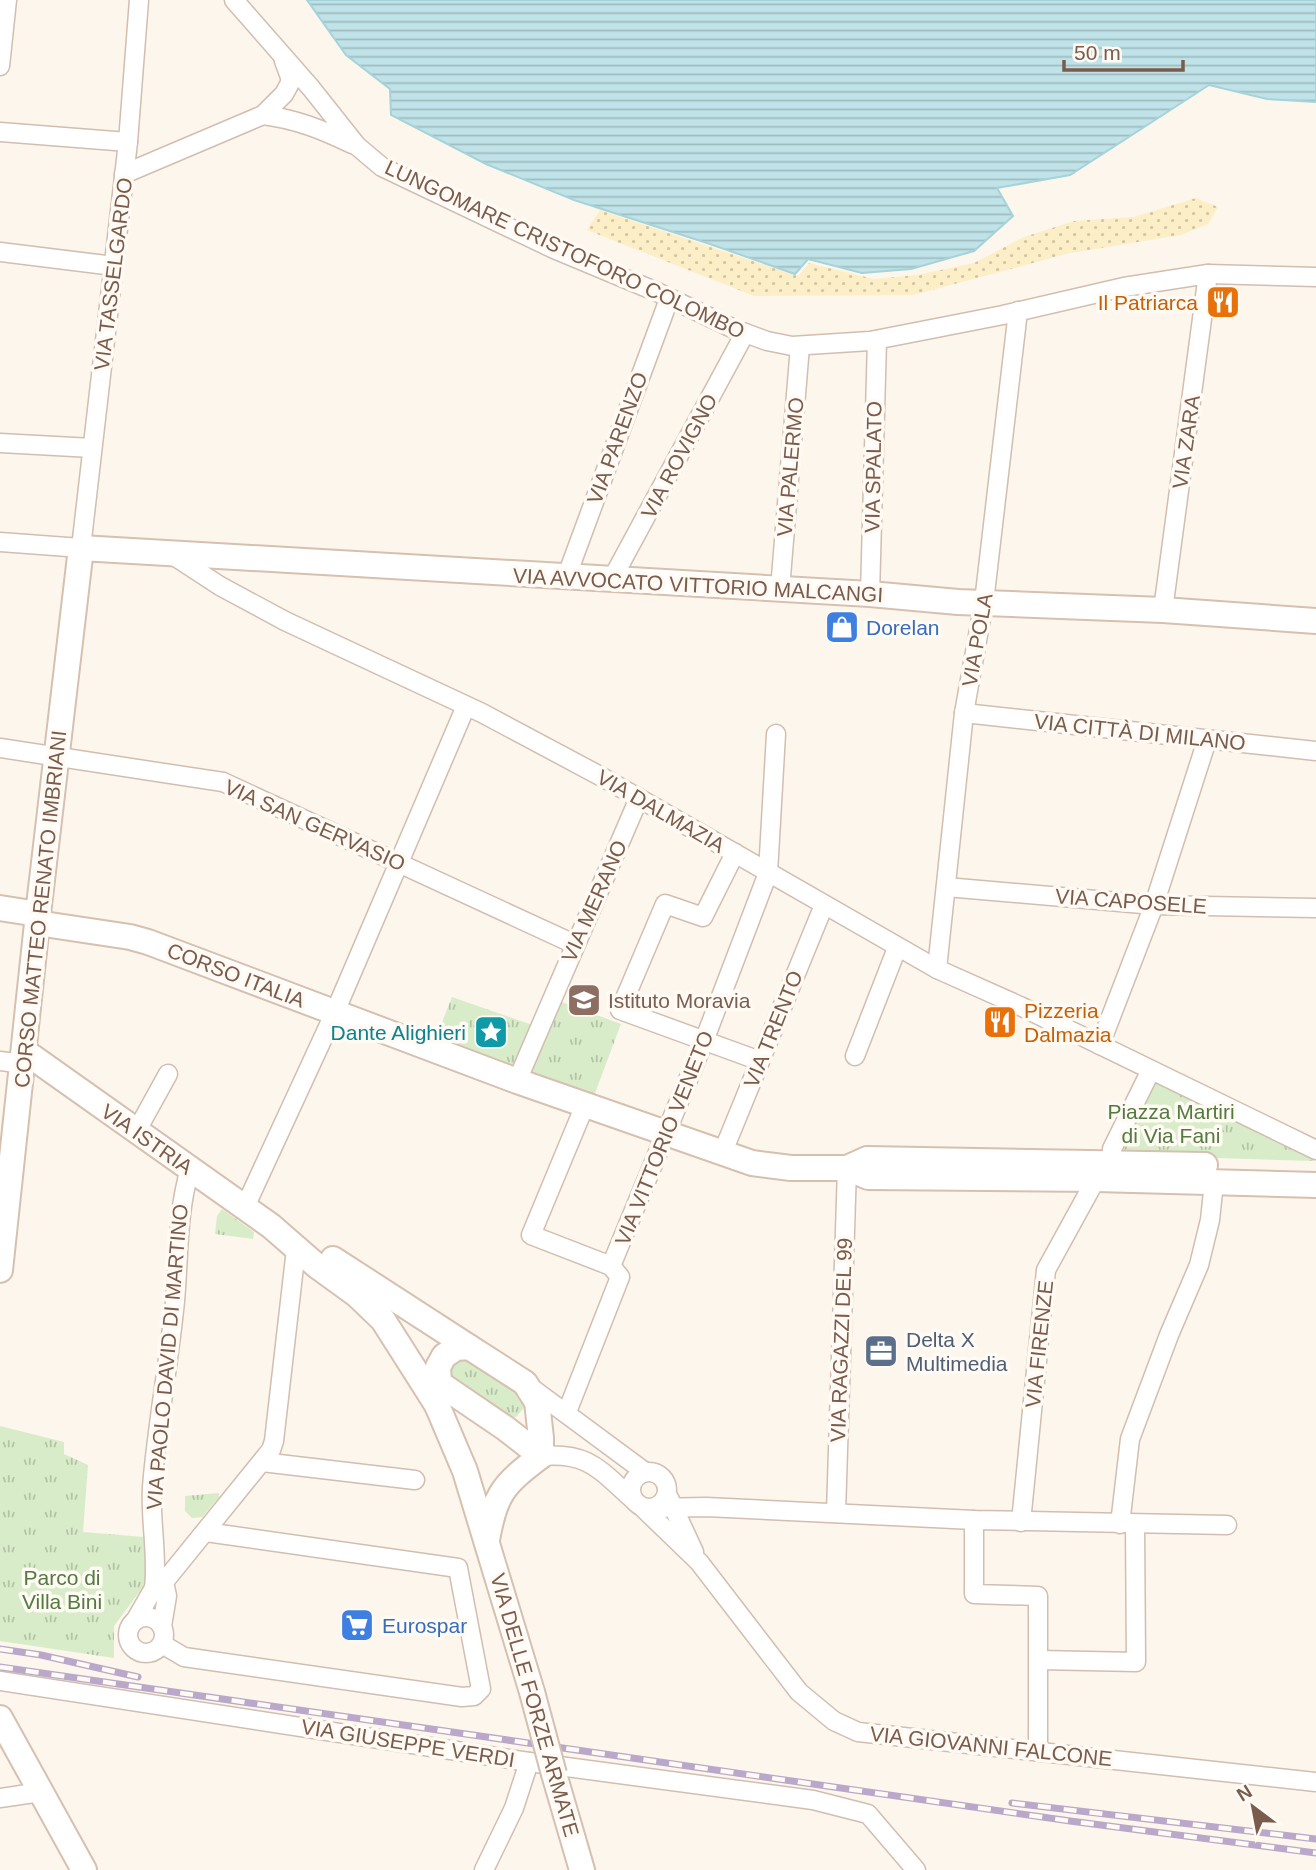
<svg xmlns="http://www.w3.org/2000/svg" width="1316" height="1870" viewBox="0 0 1316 1870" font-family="Helvetica,sans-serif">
<defs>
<pattern id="grass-tufts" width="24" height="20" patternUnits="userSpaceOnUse" patternTransform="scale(1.75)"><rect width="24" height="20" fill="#d8ecc9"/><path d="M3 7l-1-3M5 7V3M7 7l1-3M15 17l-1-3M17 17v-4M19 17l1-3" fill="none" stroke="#b4c2a5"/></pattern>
<pattern id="sand-dots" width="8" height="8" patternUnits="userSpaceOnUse" patternTransform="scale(1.75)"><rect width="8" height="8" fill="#fcefc7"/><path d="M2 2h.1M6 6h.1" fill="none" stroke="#d1c5a4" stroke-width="1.8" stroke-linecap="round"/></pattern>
<pattern id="water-rules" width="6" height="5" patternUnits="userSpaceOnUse" patternTransform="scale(1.75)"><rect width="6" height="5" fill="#bfe3e8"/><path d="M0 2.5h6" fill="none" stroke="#a0bbbe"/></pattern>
</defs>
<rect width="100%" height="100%" fill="#fdf6ec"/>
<!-- grass -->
<g fill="url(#grass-tufts)">
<path d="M 452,997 L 544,1029 L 556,1000 L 621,1024 L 592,1101 L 434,1042 Z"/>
<path d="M 1155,1080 L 1310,1156 L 1314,1161 L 1119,1155 L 1119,1149 Z"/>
<path d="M 222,1209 L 254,1232 L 253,1239 L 215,1234 L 217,1216 Z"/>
<path d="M 470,1355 L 526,1399 L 523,1409 L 516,1417 L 504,1418 L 448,1378 L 451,1363 Z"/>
<path d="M 0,1426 L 64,1442 L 64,1454 L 88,1465 L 83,1532 L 144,1537 L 147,1570 L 143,1587 L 114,1626 L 114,1658 L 0,1641 Z"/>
<path d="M 219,1493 L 219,1497 L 202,1517 L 192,1518 L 185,1511 L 185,1496 Z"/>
</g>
<!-- sand -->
<path fill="url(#sand-dots)" d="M 1196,198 L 1218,207 L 1208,224 L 1181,235 L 1070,253 L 913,295 L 754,296 L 587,230 L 600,210 L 798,276 L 809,263 L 874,279 L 917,275 L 974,263 L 1024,237 L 1074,221 L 1133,217 Z"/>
<!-- water -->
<path fill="url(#water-rules)" stroke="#a5d3da" stroke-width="2" d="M 307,0 L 1316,0 L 1316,102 L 1267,99 L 1209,85 L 1070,175 L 997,188 L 1013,216 L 974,251 L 911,269 L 862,273 L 808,259 L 795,274 L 710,244 L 574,200 L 486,164 L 391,115 L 390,89 L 346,55 Z"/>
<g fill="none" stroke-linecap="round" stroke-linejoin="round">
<!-- street casing -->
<g stroke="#d1beb0" stroke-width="21">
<g id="street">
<path d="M 234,0 L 311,88 L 357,146 L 382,167 L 554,249 L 657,292 L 734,329 L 767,341 L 792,346 L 870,341 L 1003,315 L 1124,287 L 1208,274 L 1316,277"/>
<path d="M 0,66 L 7,0"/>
<path d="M 263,115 C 296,119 323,130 352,144"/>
<path d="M 0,132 L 128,142"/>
<path d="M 124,174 L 263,115 L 284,94 L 290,83 L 290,77 L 284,61"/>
<path d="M 0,252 L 114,266"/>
<path d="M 0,443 L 92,448"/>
<path d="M 0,542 L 81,548 L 128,142 L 139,0"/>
<path d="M 171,554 L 220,586 L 285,621 L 482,713 L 602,777 L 937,969 L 1020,1006 L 1316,1150"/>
<path d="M 566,578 L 669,299"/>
<path d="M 612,579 L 745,333"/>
<path d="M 780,589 L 800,346"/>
<path d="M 870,594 L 877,340"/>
<path d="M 1163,610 L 1208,274"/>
<path d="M 964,713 L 1316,751"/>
<path d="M 0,748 L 223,782 L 574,944"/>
<path d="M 735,853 L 703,917 L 665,904 L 620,1010 L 760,1061"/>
<path d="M 946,887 L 1154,905 L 1316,908"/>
<path d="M 937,969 L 964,713 L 984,602 L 1018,311"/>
<path d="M 1100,1045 L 1154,905 L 1207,740"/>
<path d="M 855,1056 L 897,948"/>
<path d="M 0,1061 L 23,1064"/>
<path d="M 517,1081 L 639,798"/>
<path d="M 585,1105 L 531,1235 L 611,1266"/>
<path d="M 136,1132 L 168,1074"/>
<path d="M 722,1154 L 824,905"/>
<path d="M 1111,1173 L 1112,1149 L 1151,1070"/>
<path d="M 245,1207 L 335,1012 L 466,706"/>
<path d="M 611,1266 L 704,1041 L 768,873 L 776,734"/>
<path d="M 530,1387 L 645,1472"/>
<path d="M 567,1412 L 620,1277 L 611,1266"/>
<path d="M 541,1456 C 591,1452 600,1471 636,1502"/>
<path d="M 262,1462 L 415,1480"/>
<circle cx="649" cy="1490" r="18"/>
<path d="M 669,1498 L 694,1552"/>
<path d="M 641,1506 L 699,1562 L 799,1692 L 834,1721 L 858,1732 L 1316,1782"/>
<path d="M 654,1508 L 706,1507 L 974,1520 L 1227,1525"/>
<path d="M 836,1513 L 847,1168"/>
<path d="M 974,1520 L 974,1594 L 1038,1596 L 1038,1751"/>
<path d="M 1021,1522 L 1046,1270 L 1096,1179"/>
<path d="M 1120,1524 L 1130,1439 L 1169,1335 L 1199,1265 L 1210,1220 L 1214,1182"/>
<path d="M 154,1588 C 158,1555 150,1521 152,1487 C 157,1425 169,1363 175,1301 C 179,1257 177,1212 190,1169"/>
<circle cx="146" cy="1635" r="18"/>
<path d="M 135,1621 L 154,1588 L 164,1582 L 271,1450 L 274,1441 L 296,1249"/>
<path d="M 162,1626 L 167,1596 L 164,1582"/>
<path d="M 162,1644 L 184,1657 L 462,1697 L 474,1696 L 481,1689 L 458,1568 L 206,1532"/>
<path d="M 1039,1660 L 1136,1662 L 1135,1525"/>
<path d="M 0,1681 L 529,1762 L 813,1800 L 868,1814 L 916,1870"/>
<path d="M 0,1798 L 41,1792"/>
<path d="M 484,1870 L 514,1808 L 529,1762"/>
</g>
</g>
<!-- secondary casing -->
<g stroke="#d6c0b0" stroke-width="28">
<g id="secondary">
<path d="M 0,908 L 38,914"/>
<path d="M 37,923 L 130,937 L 148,942 L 517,1081 L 752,1163 L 791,1168 L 847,1168 L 868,1177 L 1096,1179 L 1316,1185"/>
<path d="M 24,1051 L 271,1226 L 317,1266 L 357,1295 L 383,1320 L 437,1405"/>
<path d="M 847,1168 L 867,1159 L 1205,1165"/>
<path d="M 333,1259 L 469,1347"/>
<path d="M 0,1270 L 38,914 L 81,548 L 870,594 L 958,602 L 1163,610 L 1316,621"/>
<path d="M 430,1377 L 505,1428 L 541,1456"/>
<path d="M 439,1382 L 438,1367 L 444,1356 L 456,1348 L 469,1347 L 525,1383 L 537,1402 L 541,1438 L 541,1456"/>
<path d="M 440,1391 L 437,1405 L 465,1471 L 532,1692"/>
<path d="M 487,1540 C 495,1493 504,1484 541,1456"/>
<path d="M 0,1718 L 84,1870"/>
<path d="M 554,1774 L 582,1870"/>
</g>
</g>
<!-- street -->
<use href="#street" stroke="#fff" stroke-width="18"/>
<!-- secondary -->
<use href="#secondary" stroke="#fff" stroke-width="24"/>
<!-- rail casing -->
<g stroke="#b9a8c9" stroke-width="7">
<g id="rail">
<path d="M 0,1649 L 41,1655 L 138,1677"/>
<path d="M 0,1667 L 1070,1821 L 1316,1853"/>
<path d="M 1012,1803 L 1316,1839"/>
</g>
</g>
<!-- rail -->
<use href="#rail" stroke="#fffaf3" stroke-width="4.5" stroke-dasharray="13" stroke-linecap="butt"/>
<!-- secondary-bridge casing -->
<g stroke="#d6c0b0" stroke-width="28" stroke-linecap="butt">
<path id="secondary-bridge" d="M 532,1692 L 554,1774"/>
</g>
<!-- secondary-bridge -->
<use href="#secondary-bridge" stroke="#fff" stroke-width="24"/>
</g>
<!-- icons -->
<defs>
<g id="restaurant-square" transform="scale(1.75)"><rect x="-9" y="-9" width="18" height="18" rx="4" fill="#e8710a" stroke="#fffaf3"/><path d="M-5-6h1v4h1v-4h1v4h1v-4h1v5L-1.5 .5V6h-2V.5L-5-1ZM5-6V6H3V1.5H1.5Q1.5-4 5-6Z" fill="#fff"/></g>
<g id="shop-square" transform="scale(1.75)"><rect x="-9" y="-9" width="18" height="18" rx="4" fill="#3f7fe0" stroke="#fffaf3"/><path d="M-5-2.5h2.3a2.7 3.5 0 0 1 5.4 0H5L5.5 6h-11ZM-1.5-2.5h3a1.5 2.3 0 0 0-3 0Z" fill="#fff"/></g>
<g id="school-square" transform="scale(1.75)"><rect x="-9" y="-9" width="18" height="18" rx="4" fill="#8d6e63" stroke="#fffaf3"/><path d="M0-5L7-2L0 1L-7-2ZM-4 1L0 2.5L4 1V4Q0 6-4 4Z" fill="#fff"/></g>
<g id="sight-square" transform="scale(1.75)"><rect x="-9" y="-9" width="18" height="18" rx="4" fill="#0f9aa8" stroke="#fffaf3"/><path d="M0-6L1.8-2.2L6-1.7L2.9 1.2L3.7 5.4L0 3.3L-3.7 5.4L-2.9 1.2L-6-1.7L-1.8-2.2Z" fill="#fff"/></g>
<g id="office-square" transform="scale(1.75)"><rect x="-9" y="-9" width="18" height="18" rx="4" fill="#5c6f8a" stroke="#fffaf3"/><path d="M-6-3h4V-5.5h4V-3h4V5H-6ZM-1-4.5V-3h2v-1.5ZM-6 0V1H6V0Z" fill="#fff"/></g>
<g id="supermarket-square" transform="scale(1.75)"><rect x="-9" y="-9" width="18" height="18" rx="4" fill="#3f7fe0" stroke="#fffaf3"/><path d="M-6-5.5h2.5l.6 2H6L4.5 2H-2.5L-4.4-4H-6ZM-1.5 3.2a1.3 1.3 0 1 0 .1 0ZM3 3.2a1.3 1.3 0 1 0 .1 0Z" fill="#fff"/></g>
</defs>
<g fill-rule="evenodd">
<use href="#restaurant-square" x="1223" y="302"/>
<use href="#shop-square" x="842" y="627"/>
<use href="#school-square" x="584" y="1000"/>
<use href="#restaurant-square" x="1000" y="1022"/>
<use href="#sight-square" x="491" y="1032"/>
<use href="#office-square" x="881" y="1351"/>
<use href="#supermarket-square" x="357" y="1625"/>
</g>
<g text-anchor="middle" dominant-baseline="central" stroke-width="7" stroke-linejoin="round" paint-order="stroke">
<!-- street labels -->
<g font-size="21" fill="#7a5c4d" stroke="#fffaf3">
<text transform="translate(565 249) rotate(25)">LUNGOMARE CRISTOFORO COLOMBO</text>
<text transform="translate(113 274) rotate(-83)">VIA TASSELGARDO</text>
<text transform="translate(617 438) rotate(-70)">VIA PARENZO</text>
<text transform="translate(1186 442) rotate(-82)">VIA ZARA</text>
<text transform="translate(679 456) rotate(-62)">VIA ROVIGNO</text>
<text transform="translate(790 467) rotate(-85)">VIA PALERMO</text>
<text transform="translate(873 467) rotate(-89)">VIA SPALATO</text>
<text transform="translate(698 585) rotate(3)">VIA AVVOCATO VITTORIO MALCANGI</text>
<text transform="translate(977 640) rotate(-80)">VIA POLA</text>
<text transform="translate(1140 732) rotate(6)">VIA CITTÀ DI MILANO</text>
<text transform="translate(661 811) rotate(30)">VIA DALMAZIA</text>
<text transform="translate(315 825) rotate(24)">VIA SAN GERVASIO</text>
<text transform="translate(594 901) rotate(-66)">VIA MERANO</text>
<text transform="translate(1131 901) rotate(4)">VIA CAPOSELE</text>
<text transform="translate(40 909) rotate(-84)">CORSO MATTEO RENATO IMBRIANI</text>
<text transform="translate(236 975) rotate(21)">CORSO ITALIA</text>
<text transform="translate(773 1029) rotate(-68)">VIA TRENTO</text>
<text transform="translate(664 1138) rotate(-68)">VIA VITTORIO VENETO</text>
<text transform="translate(147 1139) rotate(35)">VIA ISTRIA</text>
<text transform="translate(841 1340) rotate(-88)">VIA RAGAZZI DEL 99</text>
<text transform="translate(1039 1344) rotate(-84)">VIA FIRENZE</text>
<text transform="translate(167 1357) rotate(-85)">VIA PAOLO DAVID DI MARTINO</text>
<text transform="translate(535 1705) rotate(74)">VIA DELLE FORZE ARMATE</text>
<text transform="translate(408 1743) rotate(9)">VIA GIUSEPPE VERDI</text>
<text transform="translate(991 1746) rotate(6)">VIA GIOVANNI FALCONE</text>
</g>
<!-- food labels -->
<g font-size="21" fill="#c56008" stroke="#fffaf3" text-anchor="end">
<text x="1198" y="302">Il Patriarca</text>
<text x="1024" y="1010" text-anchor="start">Pizzeria<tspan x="1024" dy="24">Dalmazia</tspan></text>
</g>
<!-- shop labels -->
<g font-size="21" fill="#366cbe" stroke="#fffaf3" text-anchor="start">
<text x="866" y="627">Dorelan</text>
<text x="382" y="1625">Eurospar</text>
</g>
<!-- education labels -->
<g font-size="21" fill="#785e54" stroke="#fffaf3" text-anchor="start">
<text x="608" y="1000">Istituto Moravia</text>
</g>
<!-- culture labels -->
<g font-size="21" fill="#0d838f" stroke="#fffaf3" text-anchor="end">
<text x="466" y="1032">Dante Alighieri</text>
</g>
<!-- park labels -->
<g font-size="21" fill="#537a41" stroke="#fffaf3">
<text x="1171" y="1111">Piazza Martiri<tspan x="1171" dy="24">di Via Fani</tspan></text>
<text x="62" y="1577">Parco di<tspan x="62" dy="24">Villa Bini</tspan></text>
</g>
<!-- service labels -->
<g font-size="21" fill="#4e5e75" stroke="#fffaf3" text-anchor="start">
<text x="906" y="1339">Delta X<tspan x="906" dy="24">Multimedia</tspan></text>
</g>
</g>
<!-- north arrow -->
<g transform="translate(1253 1807) rotate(328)" stroke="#fffaf3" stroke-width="5" paint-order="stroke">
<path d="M0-5L12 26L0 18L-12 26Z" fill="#7a5c4d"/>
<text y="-10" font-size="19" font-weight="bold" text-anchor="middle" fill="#7a5c4d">N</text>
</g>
<!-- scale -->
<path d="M1064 60v10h119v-10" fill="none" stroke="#7a5c4d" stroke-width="3.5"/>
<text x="1074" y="60" font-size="21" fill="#7a5c4d" stroke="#fffaf3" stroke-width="5" paint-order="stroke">50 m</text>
</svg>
